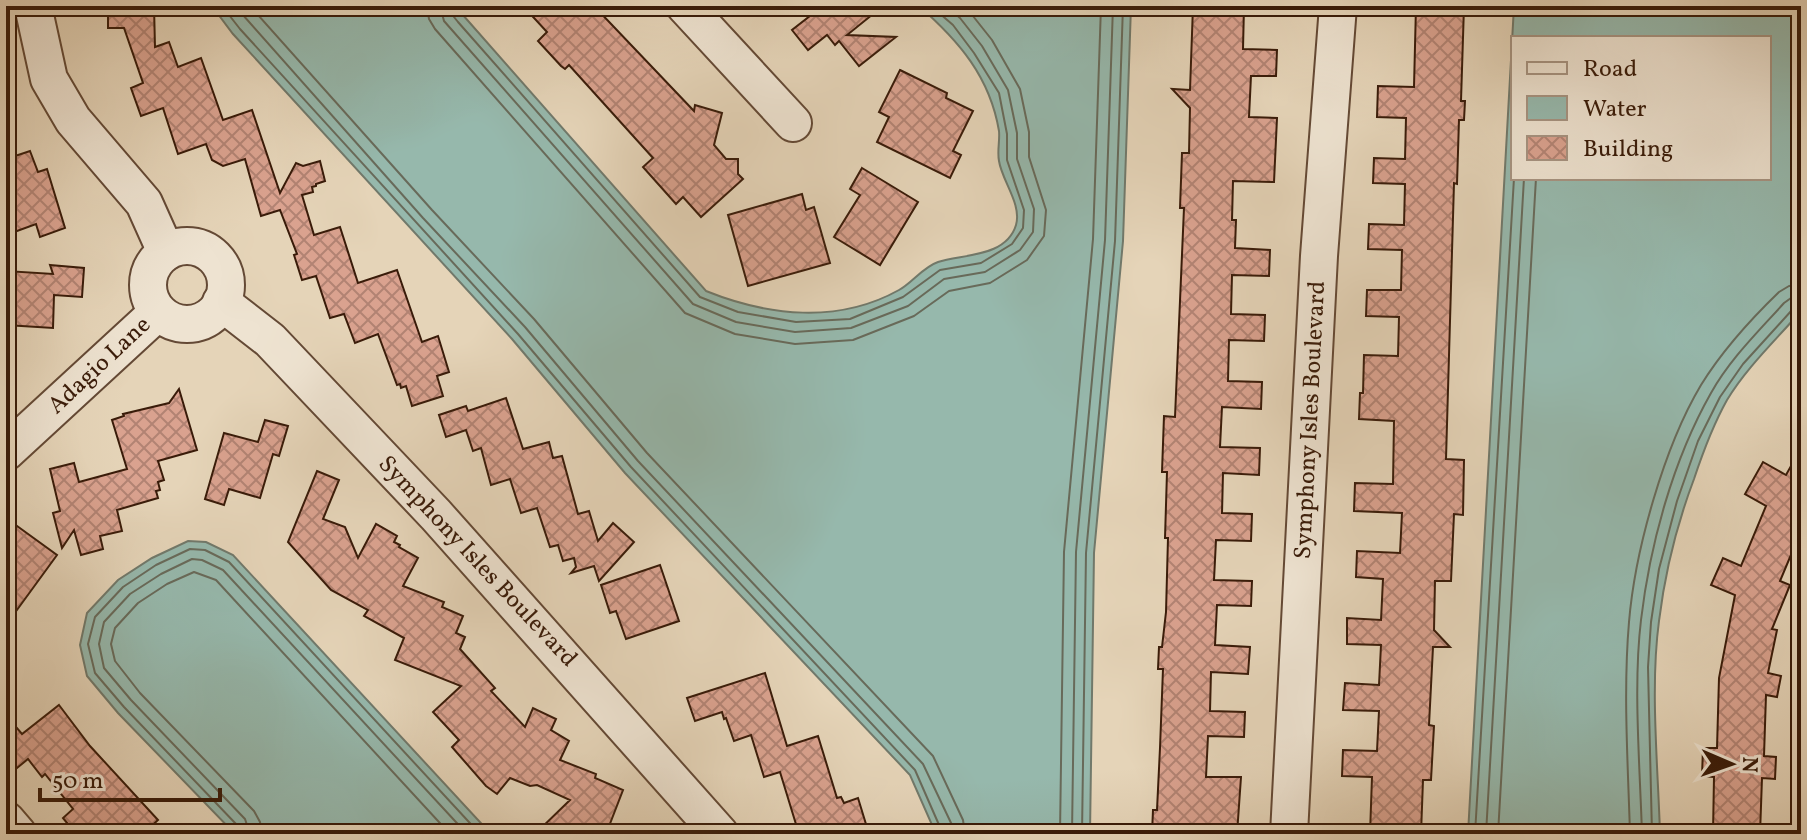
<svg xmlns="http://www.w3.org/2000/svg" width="1807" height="840" viewBox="0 0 1807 840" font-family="Vollkorn,serif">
<defs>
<pattern id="building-cross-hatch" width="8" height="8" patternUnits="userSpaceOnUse" patternTransform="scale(2)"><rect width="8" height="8" fill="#daa28f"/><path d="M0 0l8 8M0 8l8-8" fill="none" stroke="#b28373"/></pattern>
</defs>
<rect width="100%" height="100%" fill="#e5d4b8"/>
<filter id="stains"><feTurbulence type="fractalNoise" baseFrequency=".0025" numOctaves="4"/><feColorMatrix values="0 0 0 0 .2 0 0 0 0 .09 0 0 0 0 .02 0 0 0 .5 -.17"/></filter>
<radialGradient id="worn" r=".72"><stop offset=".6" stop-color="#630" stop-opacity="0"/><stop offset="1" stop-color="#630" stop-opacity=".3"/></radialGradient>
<!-- water -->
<g fill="#96b8ac" stroke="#71796b" stroke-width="2" fill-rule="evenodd">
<path d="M 455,6 L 706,291 C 768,316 838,324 899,290 C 912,283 923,267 938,262 C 961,254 1006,258 1016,225 C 1022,204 1002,181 999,161 C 997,151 1000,141 999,131 C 990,77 959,41 919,6 L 1131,6 L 1123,241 L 1094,553 L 1090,834 L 936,834 L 910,775 L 625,473 L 512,339 L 233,34 L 212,6 Z"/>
<path d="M 1514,6 L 1801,6 L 1801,311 C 1776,340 1747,367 1727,400 C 1713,425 1703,452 1694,479 C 1677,524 1665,572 1659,621 C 1650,688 1658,766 1660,834 L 1468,834 ZM 1513,38 L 1769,38 L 1769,178 L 1513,178 Z"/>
<path d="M 188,541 L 206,542 L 233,555 L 491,834 L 235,834 L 118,713 L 87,676 L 80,645 L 87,613 L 118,580 L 152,558 Z"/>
</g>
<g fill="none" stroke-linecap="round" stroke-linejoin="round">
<!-- shore -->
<g stroke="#686a5a" stroke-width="2">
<path d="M 222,6 L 240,29 L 518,334 L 631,467 L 915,770 L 943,834"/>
<path d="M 235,6 L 423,218 L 525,327 L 638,461 L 923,764 L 952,825 L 953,834"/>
<path d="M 250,6 L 432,210 L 534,319 L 647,453 L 933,756 L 963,820 L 965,834"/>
<path d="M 427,6 L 429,19 L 435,29 L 685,313 L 735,334 L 795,344 L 853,340 L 914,316 L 949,291 L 990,283 L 1027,260 L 1044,236 L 1046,210 L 1029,157 L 1029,132 L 1020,89 L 992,40 L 965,6"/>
<path d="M 440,6 L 444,21 L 693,304 L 736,322 L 795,332 L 851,328 L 908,306 L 944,279 L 985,272 L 1020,250 L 1033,232 L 1034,209 L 1017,159 L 1017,133 L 1008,90 L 982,46 L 960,18 L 947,6"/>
<path d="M 450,6 L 450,12 L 458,22 L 700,297 L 738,312 L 796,322 L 850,319 L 903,297 L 940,270 L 981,263 L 1012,244 L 1023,228 L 1024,210 L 1007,160 L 1007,134 L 999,93 L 974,53 L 953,25 L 931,6"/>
<path d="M 240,834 L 237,825 L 124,707 L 95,673 L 88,644 L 95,617 L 123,587 L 156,565 L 190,549 L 205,550 L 229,562 L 480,834"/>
<path d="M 250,834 L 245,819 L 131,700 L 104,668 L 99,644 L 104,622 L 130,594 L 161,574 L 192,559 L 202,560 L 223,570 L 467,834"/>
<path d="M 262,834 L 260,822 L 254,811 L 140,693 L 115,661 L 111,644 L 115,628 L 138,603 L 167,584 L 194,572 L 216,580 L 450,834"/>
<path d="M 1060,834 L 1064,552 L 1093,239 L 1101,6"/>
<path d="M 1072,834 L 1076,552 L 1105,240 L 1113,6"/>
<path d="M 1082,834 L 1086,553 L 1115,241 L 1123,6"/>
<path d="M 1475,834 L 1514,178"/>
<path d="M 1486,834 L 1524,178"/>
<path d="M 1498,834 L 1536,178"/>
<path d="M 1630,834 C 1628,764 1623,692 1629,622 C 1635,550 1664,447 1701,385 C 1722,351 1750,320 1779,292 L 1789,286 L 1801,285"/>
<path d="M 1642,834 C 1640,767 1633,686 1641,620 C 1650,544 1673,460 1711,393 C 1730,359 1758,332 1784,303 L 1791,298 L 1801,297"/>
<path d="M 1652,834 L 1648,667 L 1651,622 L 1659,569 L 1677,501 L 1698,441 L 1720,397 L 1743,364 L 1792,310 L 1801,307"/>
</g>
</g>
<!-- building -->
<g fill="url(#building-cross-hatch)" stroke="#391b09" stroke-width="2">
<path d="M 108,6 L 154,6 L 155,47 L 169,42 L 178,67 L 201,58 L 223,120 L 252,110 L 280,193 L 296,163 L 303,166 L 320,161 L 325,181 L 316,184 L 316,186 L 312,187 L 313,192 L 302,195 L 314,235 L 340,227 L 358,283 L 397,270 L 422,342 L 438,336 L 449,372 L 437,376 L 443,396 L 412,406 L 406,386 L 401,388 L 400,384 L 397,385 L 378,334 L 355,343 L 344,314 L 330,318 L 316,276 L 302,280 L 294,255 L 297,254 L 280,210 L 261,216 L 245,159 L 223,166 L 212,160 L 206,144 L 178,154 L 163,108 L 141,116 L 131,88 L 143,83 L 124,28 L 108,28 Z"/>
<path d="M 523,6 L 594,6 L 694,111 L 695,105 L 722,113 L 714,145 L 726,159 L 738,159 L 738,174 L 743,179 L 701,217 L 683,197 L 676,204 L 643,167 L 653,158 L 569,65 L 565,69 L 561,66 L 538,41 L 547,32 Z"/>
<path d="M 815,6 L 883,6 L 847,35 L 896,37 L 859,66 L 839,41 L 835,45 L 827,35 L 808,50 L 792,30 L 815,12 Z"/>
<path d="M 1193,6 L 1244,6 L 1243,49 L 1277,50 L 1276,76 L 1251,76 L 1249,117 L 1277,118 L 1274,182 L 1233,181 L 1232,220 L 1236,220 L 1235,248 L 1270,250 L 1269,276 L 1232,275 L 1231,314 L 1265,315 L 1264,341 L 1229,340 L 1228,381 L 1262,382 L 1261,409 L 1222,407 L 1220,447 L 1260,448 L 1259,475 L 1223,473 L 1222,513 L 1252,514 L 1251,541 L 1216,540 L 1214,580 L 1252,581 L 1251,606 L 1217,605 L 1215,645 L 1250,647 L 1248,674 L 1211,672 L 1210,711 L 1245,712 L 1244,737 L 1208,736 L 1206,777 L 1241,777 L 1237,834 L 1152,834 L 1153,810 L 1157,810 L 1160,748 L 1163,669 L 1158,669 L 1159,647 L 1162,647 L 1166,612 L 1168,538 L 1165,538 L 1167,472 L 1162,472 L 1164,416 L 1175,417 L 1184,208 L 1180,208 L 1182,153 L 1189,153 L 1190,108 L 1172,89 L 1190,90 Z"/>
<path d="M 1416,6 L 1464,6 L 1461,101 L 1465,101 L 1464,120 L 1459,120 L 1457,184 L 1454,183 L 1446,459 L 1464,460 L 1463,515 L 1454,514 L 1451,581 L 1435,581 L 1434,630 L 1450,647 L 1433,647 L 1429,725 L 1434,726 L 1431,780 L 1423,780 L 1421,834 L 1370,834 L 1372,777 L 1342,776 L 1343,750 L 1377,751 L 1379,711 L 1343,710 L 1345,683 L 1379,685 L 1381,645 L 1347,644 L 1347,618 L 1381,620 L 1383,579 L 1356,577 L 1357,551 L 1400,553 L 1402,513 L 1354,511 L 1355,483 L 1393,484 L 1394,421 L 1359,419 L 1360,393 L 1363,393 L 1364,355 L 1398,356 L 1399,317 L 1366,316 L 1367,290 L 1401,290 L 1402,250 L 1368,249 L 1369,224 L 1404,225 L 1405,184 L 1373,183 L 1374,158 L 1405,159 L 1406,118 L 1377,117 L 1378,86 L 1414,87 Z"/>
<path d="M 900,70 L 947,93 L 946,98 L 973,111 L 953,151 L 961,155 L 950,178 L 877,142 L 889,117 L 879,112 Z"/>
<path d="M 30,151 L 38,172 L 47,169 L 65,228 L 40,237 L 36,224 L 6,235 L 6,159 Z"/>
<path d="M 862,168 L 918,202 L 880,265 L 834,237 L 860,195 L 850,189 Z"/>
<path d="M 802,194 L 806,210 L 814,207 L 830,263 L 748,286 L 728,215 Z"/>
<path d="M 50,265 L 84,268 L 82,297 L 54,295 L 53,328 L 6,325 L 6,271 L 53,274 Z"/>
<path d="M 179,389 L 197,450 L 158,461 L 164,480 L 158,482 L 160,490 L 156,491 L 158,498 L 117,510 L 122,531 L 100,536 L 103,549 L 81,555 L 74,530 L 62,548 L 53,513 L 60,511 L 50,469 L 74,463 L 79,482 L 127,469 L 112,420 L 124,416 L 123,414 L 169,403 Z"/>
<path d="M 506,398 L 523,449 L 549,442 L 553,458 L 562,456 L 578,514 L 589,511 L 598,541 L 613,523 L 634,542 L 599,581 L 594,566 L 571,573 L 576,567 L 574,558 L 563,561 L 558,545 L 550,547 L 537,508 L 521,513 L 510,479 L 491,485 L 481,448 L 473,451 L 466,430 L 446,437 L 439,415 L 466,406 L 468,411 Z"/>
<path d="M 265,420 L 288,426 L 279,456 L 273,454 L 260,498 L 229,489 L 224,505 L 205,499 L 224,433 L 258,442 Z"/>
<path d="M 1801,448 L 1801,531 L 1780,581 L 1790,585 L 1772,629 L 1777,630 L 1768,673 L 1781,676 L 1777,697 L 1766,695 L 1764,756 L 1776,757 L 1775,779 L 1762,778 L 1760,834 L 1713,834 L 1714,777 L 1702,776 L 1703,748 L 1717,748 L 1719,678 L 1735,595 L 1711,585 L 1723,558 L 1741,566 L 1766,506 L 1745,494 L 1763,462 L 1786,475 Z"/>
<path d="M 317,471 L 339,480 L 323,519 L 345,527 L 358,558 L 376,524 L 397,536 L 394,542 L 400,545 L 399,547 L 418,558 L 403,586 L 444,602 L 442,607 L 463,616 L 456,633 L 465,637 L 460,649 L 495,688 L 491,691 L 525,727 L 533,708 L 556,719 L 551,730 L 569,741 L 560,760 L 596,774 L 595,778 L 623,790 L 606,834 L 535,834 L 570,800 L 537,785 L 530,786 L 510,778 L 497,794 L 486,786 L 452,747 L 459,740 L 433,712 L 461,686 L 395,660 L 404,638 L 364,616 L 368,610 L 331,590 L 288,542 Z"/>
<path d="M 6,518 L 57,555 L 6,625 Z"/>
<path d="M 660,565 L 679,621 L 626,639 L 616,611 L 610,613 L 601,585 Z"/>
<path d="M 765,673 L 787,746 L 818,736 L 837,798 L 841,797 L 844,803 L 858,798 L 869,834 L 799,834 L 780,772 L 764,777 L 751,735 L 734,741 L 726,718 L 724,719 L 722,712 L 695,721 L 687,698 Z"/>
<path d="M 59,705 L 90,746 L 158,820 L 143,834 L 76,834 L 63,818 L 73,809 L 45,774 L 42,777 L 28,759 L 6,777 L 6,736 L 17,728 L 22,734 Z"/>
</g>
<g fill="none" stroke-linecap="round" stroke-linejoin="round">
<!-- minor casing -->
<g stroke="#644935" stroke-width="40">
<g id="minor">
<path d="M 33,6 L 49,79 L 73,120 L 144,203 L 166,252"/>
<path d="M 685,6 L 793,123"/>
<circle cx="187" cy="285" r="39"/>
<path d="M 221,302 L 270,340 L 436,515 L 720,834"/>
<path d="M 6,452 L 158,312"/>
<path d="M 6,820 L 18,834"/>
<path d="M 1289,834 L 1319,256 L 1338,6"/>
</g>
</g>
<!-- minor -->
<use href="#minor" stroke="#eee3d1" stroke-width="36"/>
</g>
<g text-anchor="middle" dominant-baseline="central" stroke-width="6" stroke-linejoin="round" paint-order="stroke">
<!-- street labels -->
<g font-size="24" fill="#391b09" stroke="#eee3d1">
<text transform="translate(100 366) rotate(-43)">Adagio Lane</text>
<text transform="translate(1311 420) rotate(-87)">Symphony Isles Boulevard</text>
<text transform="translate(477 562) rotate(47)">Symphony Isles Boulevard</text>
</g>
</g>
<!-- margin -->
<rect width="1807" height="840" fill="none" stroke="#e5d4b8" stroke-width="32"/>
<rect x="8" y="8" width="1791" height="824" fill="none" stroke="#391b09" stroke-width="4"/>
<rect x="16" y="16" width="1775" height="808" fill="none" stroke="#391b09" stroke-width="2"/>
<!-- legend -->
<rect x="1511" y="36" width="260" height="144" fill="#eee3d1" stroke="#a69381" stroke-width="2"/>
<rect x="1527" y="62" width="40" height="12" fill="#eee3d1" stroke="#a69381" stroke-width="2"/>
<text x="1583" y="76" font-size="24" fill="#391b09">Road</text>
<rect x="1527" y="96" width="40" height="24" fill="#96b8ac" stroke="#a69381" stroke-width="2"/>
<text x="1583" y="116" font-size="24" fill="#391b09">Water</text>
<rect x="1527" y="136" width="40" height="24" fill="url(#building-cross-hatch)" stroke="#a69381" stroke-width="2"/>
<text x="1583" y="156" font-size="24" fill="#391b09">Building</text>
<!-- north arrow -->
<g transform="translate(1731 764) rotate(92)" stroke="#eee3d1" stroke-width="6" paint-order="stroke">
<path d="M0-6L14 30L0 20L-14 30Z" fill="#391b09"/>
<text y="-12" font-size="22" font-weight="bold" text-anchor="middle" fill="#391b09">N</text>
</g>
<!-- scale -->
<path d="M40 788v12h180v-12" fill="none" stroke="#391b09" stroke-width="4"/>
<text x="52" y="788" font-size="24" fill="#391b09" stroke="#eee3d1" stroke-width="6" paint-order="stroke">50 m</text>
<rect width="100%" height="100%" filter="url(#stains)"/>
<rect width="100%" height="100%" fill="url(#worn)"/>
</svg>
